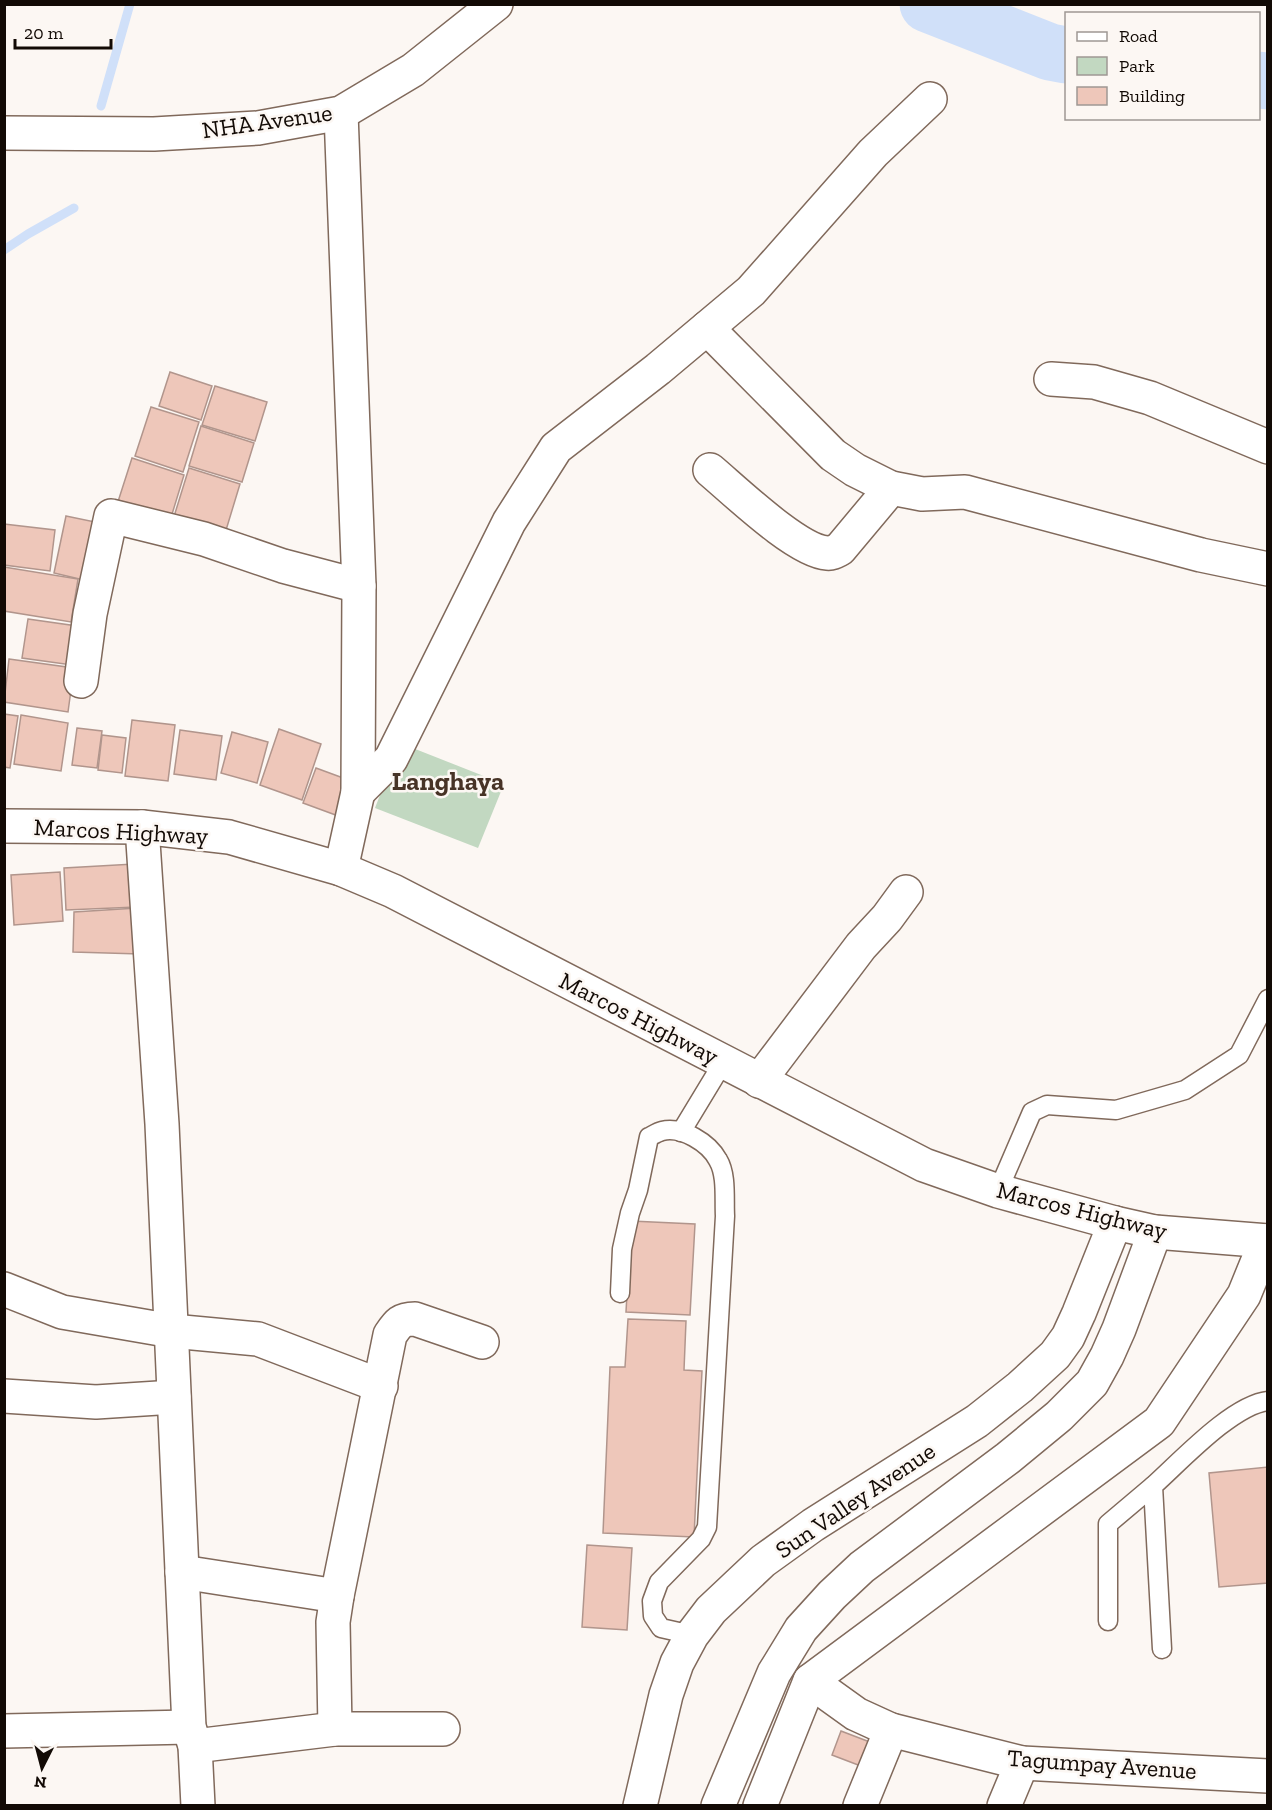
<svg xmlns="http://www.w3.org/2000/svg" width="1272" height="1810" viewBox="0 0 1272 1810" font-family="'Zilla Slab',serif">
<rect width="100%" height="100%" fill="#fcf7f3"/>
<!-- green -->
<path fill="#c2d8c1" d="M 400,743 L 504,784 L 478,848 L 375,808 Z"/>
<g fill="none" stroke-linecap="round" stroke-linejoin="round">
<!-- stream -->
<g stroke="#d0e0f9" stroke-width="9">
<path d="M 101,106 L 130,4"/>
<path d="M 4,250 L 28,234 L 74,208"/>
</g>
<!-- river -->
<g stroke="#d0e0f9" stroke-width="57">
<path d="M 928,4 L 1050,52 L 1066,55"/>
<path d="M 1258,80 L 1268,81"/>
</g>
</g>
<!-- building -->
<g fill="#eec7ba" stroke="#b1958c" stroke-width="1.5">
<path d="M 170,372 L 212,386 L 201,420 L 159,406 Z"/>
<path d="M 215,386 L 267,402 L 255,441 L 202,425 Z"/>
<path d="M 151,407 L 199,422 L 183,472 L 135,456 Z"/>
<path d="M 201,426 L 254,443 L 242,482 L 189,466 Z"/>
<path d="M 132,458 L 184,475 L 169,524 L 115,511 Z"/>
<path d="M 189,468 L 240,484 L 223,540 L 172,523 Z"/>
<path d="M 66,516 L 100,523 L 88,581 L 54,573 Z"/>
<path d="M 4,524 L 55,530 L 50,571 L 4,565 Z"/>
<path d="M 4,567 L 78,579 L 71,622 L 4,611 Z"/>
<path d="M 28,619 L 84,627 L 79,666 L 22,658 Z"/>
<path d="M 9,659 L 74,668 L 68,712 L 4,702 Z"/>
<path d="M 4,714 L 18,716 L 10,768 L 4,767 Z"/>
<path d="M 21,715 L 68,723 L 61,771 L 14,764 Z"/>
<path d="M 132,720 L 175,725 L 168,781 L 125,776 Z"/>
<path d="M 77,728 L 102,731 L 97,768 L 72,765 Z"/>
<path d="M 279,729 L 321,744 L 302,800 L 260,785 Z"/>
<path d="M 180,730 L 222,736 L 216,780 L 174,774 Z"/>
<path d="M 232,732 L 268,742 L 257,783 L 221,773 Z"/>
<path d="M 102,735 L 126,738 L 122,773 L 98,770 Z"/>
<path d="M 316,768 L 354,782 L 341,817 L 303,803 Z"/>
<path d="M 134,864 L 137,907 L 66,910 L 64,868 Z"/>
<path d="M 60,872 L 63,921 L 14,925 L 11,875 Z"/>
<path d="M 137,908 L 140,954 L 73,952 L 74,912 Z"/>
<path d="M 631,1221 L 695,1224 L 690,1315 L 626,1312 Z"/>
<path d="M 628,1319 L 686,1321 L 684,1370 L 702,1371 L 694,1537 L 603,1533 L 610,1367 L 625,1367 Z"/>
<path d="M 1268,1467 L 1268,1583 L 1219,1587 L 1209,1473 Z"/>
<path d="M 587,1545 L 632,1548 L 627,1630 L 582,1627 Z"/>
<path d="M 841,1731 L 875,1744 L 866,1768 L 832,1755 Z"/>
</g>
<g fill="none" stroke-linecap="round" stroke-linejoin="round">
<!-- service casing -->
<g stroke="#80695b" stroke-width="21">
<g id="service">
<path d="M 681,1132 L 724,1061"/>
<path d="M 998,1191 L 1032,1112 L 1047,1105 L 1116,1110 L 1185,1090 L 1239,1055 L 1268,999"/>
<path d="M 620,1293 L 622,1249 L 630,1213 L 638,1190 L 649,1137 C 653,1135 658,1132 662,1131 C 682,1126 709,1143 718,1160 C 727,1175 724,1199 725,1216 L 707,1527 L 701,1539 L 659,1582 L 652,1601 L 653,1616 L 661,1628 L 692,1635"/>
<path d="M 1108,1621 L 1108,1524 L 1153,1486"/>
<path d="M 1162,1649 L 1153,1486 C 1180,1462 1232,1405 1268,1401"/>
</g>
</g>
<!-- minor casing -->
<g stroke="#80695b" stroke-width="36">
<g id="minor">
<path d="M 341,113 L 359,586 L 358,792 L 341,869"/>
<path d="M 707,328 L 833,455 L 855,470 L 891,488 L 922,494 L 965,492 L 1201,555 L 1268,569"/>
<path d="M 1051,379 L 1094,382 L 1150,398 L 1268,447"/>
<path d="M 710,470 C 735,491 797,551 827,553 C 831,554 836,551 840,549 L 891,488"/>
<path d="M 81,681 L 90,614 L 111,516 L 204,539 L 283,566 L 359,586"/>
<path d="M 358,792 L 391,759 L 509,522 L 556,448 L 658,369 L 751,291 L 873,153 L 930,99"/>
<path d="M 142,827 L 162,1124 L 189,1727 L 195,1746 L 198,1806"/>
<path d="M 759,1081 L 861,946 L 887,918 L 906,892"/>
<path d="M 4,1289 L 62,1312 L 172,1331 L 258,1339 L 381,1386"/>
<path d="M 4,1396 L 96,1402 L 174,1397"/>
<path d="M 182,1572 L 337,1596"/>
<path d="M 810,1681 L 856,1714 L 891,1730 L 1022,1763 L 1268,1776"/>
<path d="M 335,1729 L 333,1622 L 337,1596 L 390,1335 C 398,1323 401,1319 415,1319 L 482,1342"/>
<path d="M 4,1731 L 189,1727"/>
<path d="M 195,1746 L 335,1729 L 443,1729"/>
<path d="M 640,1806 L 666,1695 L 677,1663 L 692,1635 L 711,1610 L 763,1561 L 813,1525 L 977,1421 L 1020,1387 L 1055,1355 L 1068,1337 L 1079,1313 L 1115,1223"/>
<path d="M 718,1806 L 774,1673 L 801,1629 L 832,1595 L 862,1567 L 1008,1458 L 1059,1416 L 1092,1383 L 1107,1356 L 1119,1329 L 1155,1232"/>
<path d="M 760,1806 L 810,1681 L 1159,1422 L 1244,1295 L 1266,1241"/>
<path d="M 860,1806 L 891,1730"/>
<path d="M 1004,1806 L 1022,1763"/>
</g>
</g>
<!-- tertiary casing -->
<g stroke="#80695b" stroke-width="36">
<path id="tertiary" d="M 4,133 L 154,134 L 258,128 L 341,113 L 413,70 L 496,4"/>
</g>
<!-- primary casing -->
<g stroke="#80695b" stroke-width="36">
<path id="primary" d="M 4,826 L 142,827 L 229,837 L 341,869 L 393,891 L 924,1165 L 998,1191 L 1115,1223 L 1155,1232 L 1268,1241"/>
</g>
<!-- service -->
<use href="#service" stroke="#fff" stroke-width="18"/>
<!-- minor -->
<use href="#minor" stroke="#fff" stroke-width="33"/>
<!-- tertiary -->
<use href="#tertiary" stroke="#fff" stroke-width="33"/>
<!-- primary -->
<use href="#primary" stroke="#fff" stroke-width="33"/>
</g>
<g text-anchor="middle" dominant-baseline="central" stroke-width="5" stroke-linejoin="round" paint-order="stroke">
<!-- street labels -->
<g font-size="24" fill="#120a05" stroke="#fcf7f3">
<text transform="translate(267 121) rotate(-8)">NHA Avenue</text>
<text transform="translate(121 831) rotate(3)">Marcos Highway</text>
<text transform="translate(639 1018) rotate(27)">Marcos Highway</text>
<text transform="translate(1082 1210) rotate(14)">Marcos Highway</text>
<text transform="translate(855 1500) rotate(-34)">Sun Valley Avenue</text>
<text transform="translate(1102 1764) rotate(4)">Tagumpay Avenue</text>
</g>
<!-- neighbourhood labels -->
<g font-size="26" font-weight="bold" fill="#473326" stroke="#fcf7f3">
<text x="448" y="781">Langhaya</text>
</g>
</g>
<!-- border -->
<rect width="1272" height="1810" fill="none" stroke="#120a05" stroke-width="12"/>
<!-- legend -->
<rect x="1065" y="12" width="195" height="108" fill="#fcf7f3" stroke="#9e9894" stroke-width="1.5"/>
<rect x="1077" y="32" width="30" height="9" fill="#ffffff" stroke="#9e9894" stroke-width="1.5"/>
<text x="1119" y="42" font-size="18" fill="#120a05">Road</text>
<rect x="1077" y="57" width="30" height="18" fill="#c2d8c1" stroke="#9e9894" stroke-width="1.5"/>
<text x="1119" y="72" font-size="18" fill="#120a05">Park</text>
<rect x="1077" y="87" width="30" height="18" fill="#eec7ba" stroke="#9e9894" stroke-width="1.5"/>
<text x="1119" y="102" font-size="18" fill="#120a05">Building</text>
<!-- north arrow -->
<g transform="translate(42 1768) rotate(186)" stroke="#fcf7f3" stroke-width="4.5" paint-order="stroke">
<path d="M0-4.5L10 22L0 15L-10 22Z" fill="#120a05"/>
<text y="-9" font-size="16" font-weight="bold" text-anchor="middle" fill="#120a05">N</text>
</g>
<!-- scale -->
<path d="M15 39v9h96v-9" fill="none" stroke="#120a05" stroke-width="3"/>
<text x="24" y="39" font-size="18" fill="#120a05" stroke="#fcf7f3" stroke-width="4.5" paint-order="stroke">20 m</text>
</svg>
